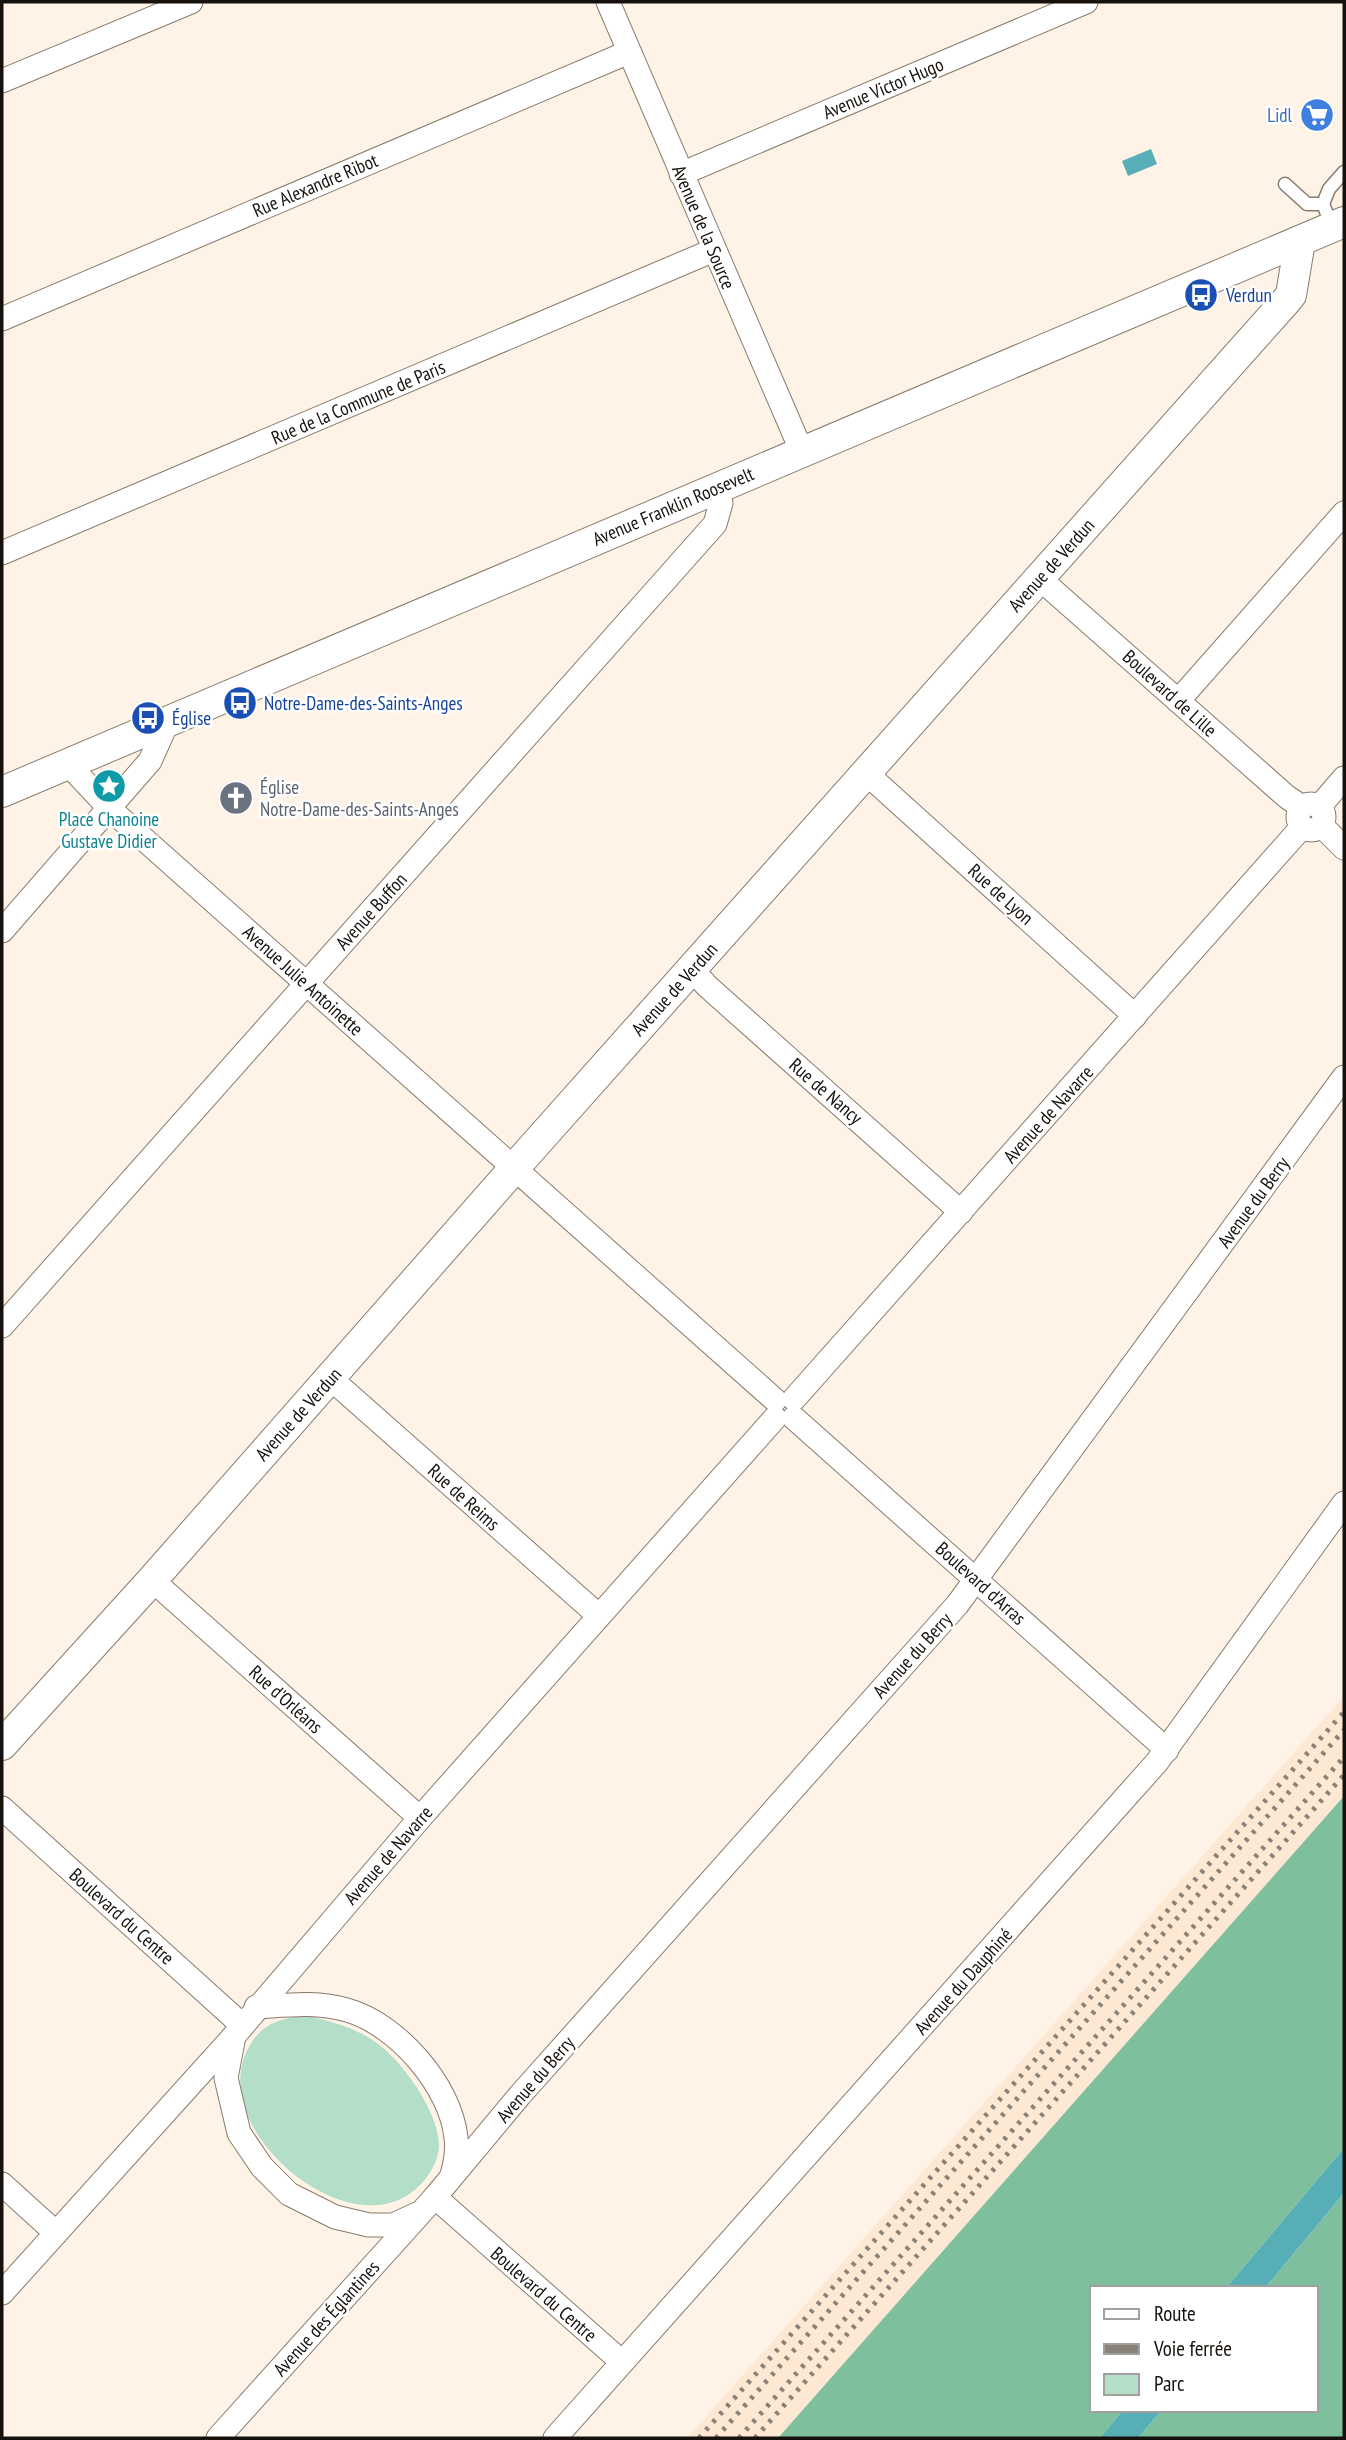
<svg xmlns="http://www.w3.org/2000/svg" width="1346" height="2440" viewBox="0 0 1346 2440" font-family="'PT Sans Narrow',sans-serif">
<rect width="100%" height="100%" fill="#fef3e6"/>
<!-- built -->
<path fill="#fde9d3" d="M 1344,1696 L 1344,1796 L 778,2438 L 687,2438 Z"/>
<!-- green -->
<path fill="#b3dec7" d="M 309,2016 C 336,2023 360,2029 382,2047 C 406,2067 439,2113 439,2146 C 439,2159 430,2175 421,2184 C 406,2200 387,2207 364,2205 C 302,2200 222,2123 244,2058 C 255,2026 278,2017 309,2016 Z"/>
<!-- forest -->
<g fill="#7ec09e">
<path d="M 1344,1796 L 1344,2148 L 1226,2288 L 1092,2288 L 1092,2410 L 1123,2410 L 1100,2438 L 778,2438 Z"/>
<path d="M 1344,2193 L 1344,2438 L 1138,2438 L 1162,2410 L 1316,2410 L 1316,2288 L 1265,2288 Z"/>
</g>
<!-- water -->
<g fill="#57aeb6">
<path d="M 1151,149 L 1157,164 L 1128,176 L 1122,161 Z"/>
<path d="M 1344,2148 L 1344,2193 L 1265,2288 L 1226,2288 Z"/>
<path d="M 1123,2410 L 1162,2410 L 1138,2438 L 1100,2438 Z"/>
</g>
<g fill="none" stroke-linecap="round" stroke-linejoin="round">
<!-- service casing -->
<g stroke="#887b6d" stroke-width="15">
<g id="service">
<path d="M 1285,184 L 1307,204 L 1323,204"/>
<path d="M 1332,226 L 1323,204 L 1329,189 L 1344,172"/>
</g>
</g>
<!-- minor casing -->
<g stroke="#887b6d" stroke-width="25">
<g id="minor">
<path d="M 608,2 L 802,452"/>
<path d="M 2,81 L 191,2"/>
<path d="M 681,174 L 1086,2"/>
<path d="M 2,319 L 629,52"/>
<path d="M 2,553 L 714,250"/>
<path d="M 1039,578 L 1287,797 L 1302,807"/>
<path d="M 1178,701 L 1344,513"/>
<path d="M 68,764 L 110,809 L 775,1400"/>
<path d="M 866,773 L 1135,1016"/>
<circle cx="1311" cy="817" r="13"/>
<path d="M 1319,807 L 1344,778"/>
<path d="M 1321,825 L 1344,848"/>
<path d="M 2,931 L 150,761 L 167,723"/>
<path d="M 692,969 L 707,986 L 961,1212"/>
<path d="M 2,1326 L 715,524 L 721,503 L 718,487"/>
<path d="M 330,1378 L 598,1615"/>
<path d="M 794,1399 L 1302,827"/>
<path d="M 794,1418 L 1167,1750"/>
<path d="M 152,1580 L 420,1818"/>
<path d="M 2,1808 L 242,2025"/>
<path d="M 256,2007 C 289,2005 315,2001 347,2010 C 397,2024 451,2086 456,2138 C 458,2150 455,2164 452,2175"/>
<path d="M 234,2036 L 226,2078 L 239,2133 L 262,2167 L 289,2194 L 335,2217 L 369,2225 L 393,2225 L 417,2214"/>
<path d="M 2,2184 L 56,2233"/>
<path d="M 435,2197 L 622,2362"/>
<path d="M 2,2293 L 234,2036 L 420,1818 L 775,1418"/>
<path d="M 218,2438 L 435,2197 L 520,2095 L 957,1605 L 1344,1077"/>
<path d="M 555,2438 L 1157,1762 L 1344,1503"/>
</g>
</g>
<!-- tertiary casing -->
<g stroke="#887b6d" stroke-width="32">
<g id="tertiary">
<path d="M 2,792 L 1344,222"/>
<path d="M 2,1745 L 152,1580 L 532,1148 L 1286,301 L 1291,295 L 1300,241"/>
</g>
</g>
<!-- service -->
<use href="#service" stroke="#fff" stroke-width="12"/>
<!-- minor -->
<use href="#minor" stroke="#fff" stroke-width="23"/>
<!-- tertiary -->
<use href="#tertiary" stroke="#fff" stroke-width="30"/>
<!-- rail -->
<g stroke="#8a8279" stroke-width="5" stroke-dasharray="3.5 7" stroke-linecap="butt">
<path d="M 699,2438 L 1344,1712"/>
<path d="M 716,2438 L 1344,1730"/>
<path d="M 739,2438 L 1344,1757"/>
<path d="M 755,2438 L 1344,1775"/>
</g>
</g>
<!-- icons -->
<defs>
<g id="supermarket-disc" transform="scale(1.75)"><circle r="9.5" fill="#3f7fe0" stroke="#fff"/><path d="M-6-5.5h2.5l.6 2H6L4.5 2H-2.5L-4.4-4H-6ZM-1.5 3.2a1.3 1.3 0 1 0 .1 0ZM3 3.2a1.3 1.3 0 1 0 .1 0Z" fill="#fff"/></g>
<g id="bus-disc" transform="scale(1.75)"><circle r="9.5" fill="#1a4fb4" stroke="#fff"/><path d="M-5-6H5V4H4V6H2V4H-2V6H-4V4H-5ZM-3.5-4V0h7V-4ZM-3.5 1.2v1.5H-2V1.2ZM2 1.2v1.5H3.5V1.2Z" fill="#fff"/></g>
<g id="sight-disc" transform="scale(1.75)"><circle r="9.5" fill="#0f9aa8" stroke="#fff"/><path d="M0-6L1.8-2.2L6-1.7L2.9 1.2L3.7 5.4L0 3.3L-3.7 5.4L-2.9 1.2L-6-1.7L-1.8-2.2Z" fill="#fff"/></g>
<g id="church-disc" transform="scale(1.75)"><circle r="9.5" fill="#6b7280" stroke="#fff"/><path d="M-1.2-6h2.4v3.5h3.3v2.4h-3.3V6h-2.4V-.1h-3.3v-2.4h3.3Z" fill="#fff"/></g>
</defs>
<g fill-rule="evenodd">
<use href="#supermarket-disc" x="1317" y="115"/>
<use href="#bus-disc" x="1201" y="295"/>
<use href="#bus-disc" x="240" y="703"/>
<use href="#bus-disc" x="148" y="718"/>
<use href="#sight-disc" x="109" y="786"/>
<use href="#church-disc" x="236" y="798"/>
</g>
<g text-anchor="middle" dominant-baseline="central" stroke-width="5" stroke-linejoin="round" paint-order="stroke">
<!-- street labels -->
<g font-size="19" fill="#16110c" stroke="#fff">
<text transform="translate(883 88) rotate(-23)">Avenue Victor Hugo</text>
<text transform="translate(315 185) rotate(-23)">Rue Alexandre Ribot</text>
<text transform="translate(704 227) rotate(67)">Avenue de la Source</text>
<text transform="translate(358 402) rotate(-23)">Rue de la Commune de Paris</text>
<text transform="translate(673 506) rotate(-23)">Avenue Franklin Roosevelt</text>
<text transform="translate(1051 565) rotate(-48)">Avenue de Verdun</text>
<text transform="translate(1170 693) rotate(42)">Boulevard de Lille</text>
<text transform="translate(1001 894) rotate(42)">Rue de Lyon</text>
<text transform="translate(371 911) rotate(-48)">Avenue Buffon</text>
<text transform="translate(303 980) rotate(42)">Avenue Julie Antoinette</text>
<text transform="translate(674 989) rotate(-48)">Avenue de Verdun</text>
<text transform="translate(826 1091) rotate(41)">Rue de Nancy</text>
<text transform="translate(1048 1114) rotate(-48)">Avenue de Navarre</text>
<text transform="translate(1253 1202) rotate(-54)">Avenue du Berry</text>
<text transform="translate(298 1414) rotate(-48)">Avenue de Verdun</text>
<text transform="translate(464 1497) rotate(42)">Rue de Reims</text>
<text transform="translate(981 1583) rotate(42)">Boulevard d'Arras</text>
<text transform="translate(912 1655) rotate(-48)">Avenue du Berry</text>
<text transform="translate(286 1699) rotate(42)">Rue d'Orléans</text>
<text transform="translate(388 1855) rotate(-49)">Avenue de Navarre</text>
<text transform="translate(122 1916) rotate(42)">Boulevard du Centre</text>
<text transform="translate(963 1981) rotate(-48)">Avenue du Dauphiné</text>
<text transform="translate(535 2079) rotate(-49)">Avenue du Berry</text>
<text transform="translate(544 2294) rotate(41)">Boulevard du Centre</text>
<text transform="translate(326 2318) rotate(-48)">Avenue des Églantines</text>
</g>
<!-- shop labels -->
<g font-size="19" fill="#366cbe" stroke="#fff" text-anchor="end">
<text x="1292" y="115">Lidl</text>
</g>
<!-- transit labels -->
<g font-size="19" fill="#164399" stroke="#fff" text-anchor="start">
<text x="1226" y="295">Verdun</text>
<text x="264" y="703">Notre-Dame-des-Saints-Anges</text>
<text x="172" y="718">Église</text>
</g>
<!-- worship labels -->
<g font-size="19" fill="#5b616d" stroke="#fff" text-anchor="start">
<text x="260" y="787">Église<tspan x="260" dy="22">Notre-Dame-des-Saints-Anges</tspan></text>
</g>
<!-- culture labels -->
<g font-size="19" fill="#0d838f" stroke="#fff">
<text x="109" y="819">Place Chanoine<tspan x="109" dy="22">Gustave Didier</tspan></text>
</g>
</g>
<!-- border -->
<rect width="1346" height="2440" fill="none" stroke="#16110c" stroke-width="7"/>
<!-- legend -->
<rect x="1090" y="2286" width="228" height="126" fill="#ffffff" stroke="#a2a09e" stroke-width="2"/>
<rect x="1104" y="2309" width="35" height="10" fill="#ffffff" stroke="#a2a09e" stroke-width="2"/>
<text x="1154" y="2321" font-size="21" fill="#16110c">Route</text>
<rect x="1104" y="2344" width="35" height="10" fill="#8a8279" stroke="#a2a09e" stroke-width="2"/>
<text x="1154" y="2356" font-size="21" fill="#16110c">Voie ferrée</text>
<rect x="1104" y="2374" width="35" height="21" fill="#b3dec7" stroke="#a2a09e" stroke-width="2"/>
<text x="1154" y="2391" font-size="21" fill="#16110c">Parc</text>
</svg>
